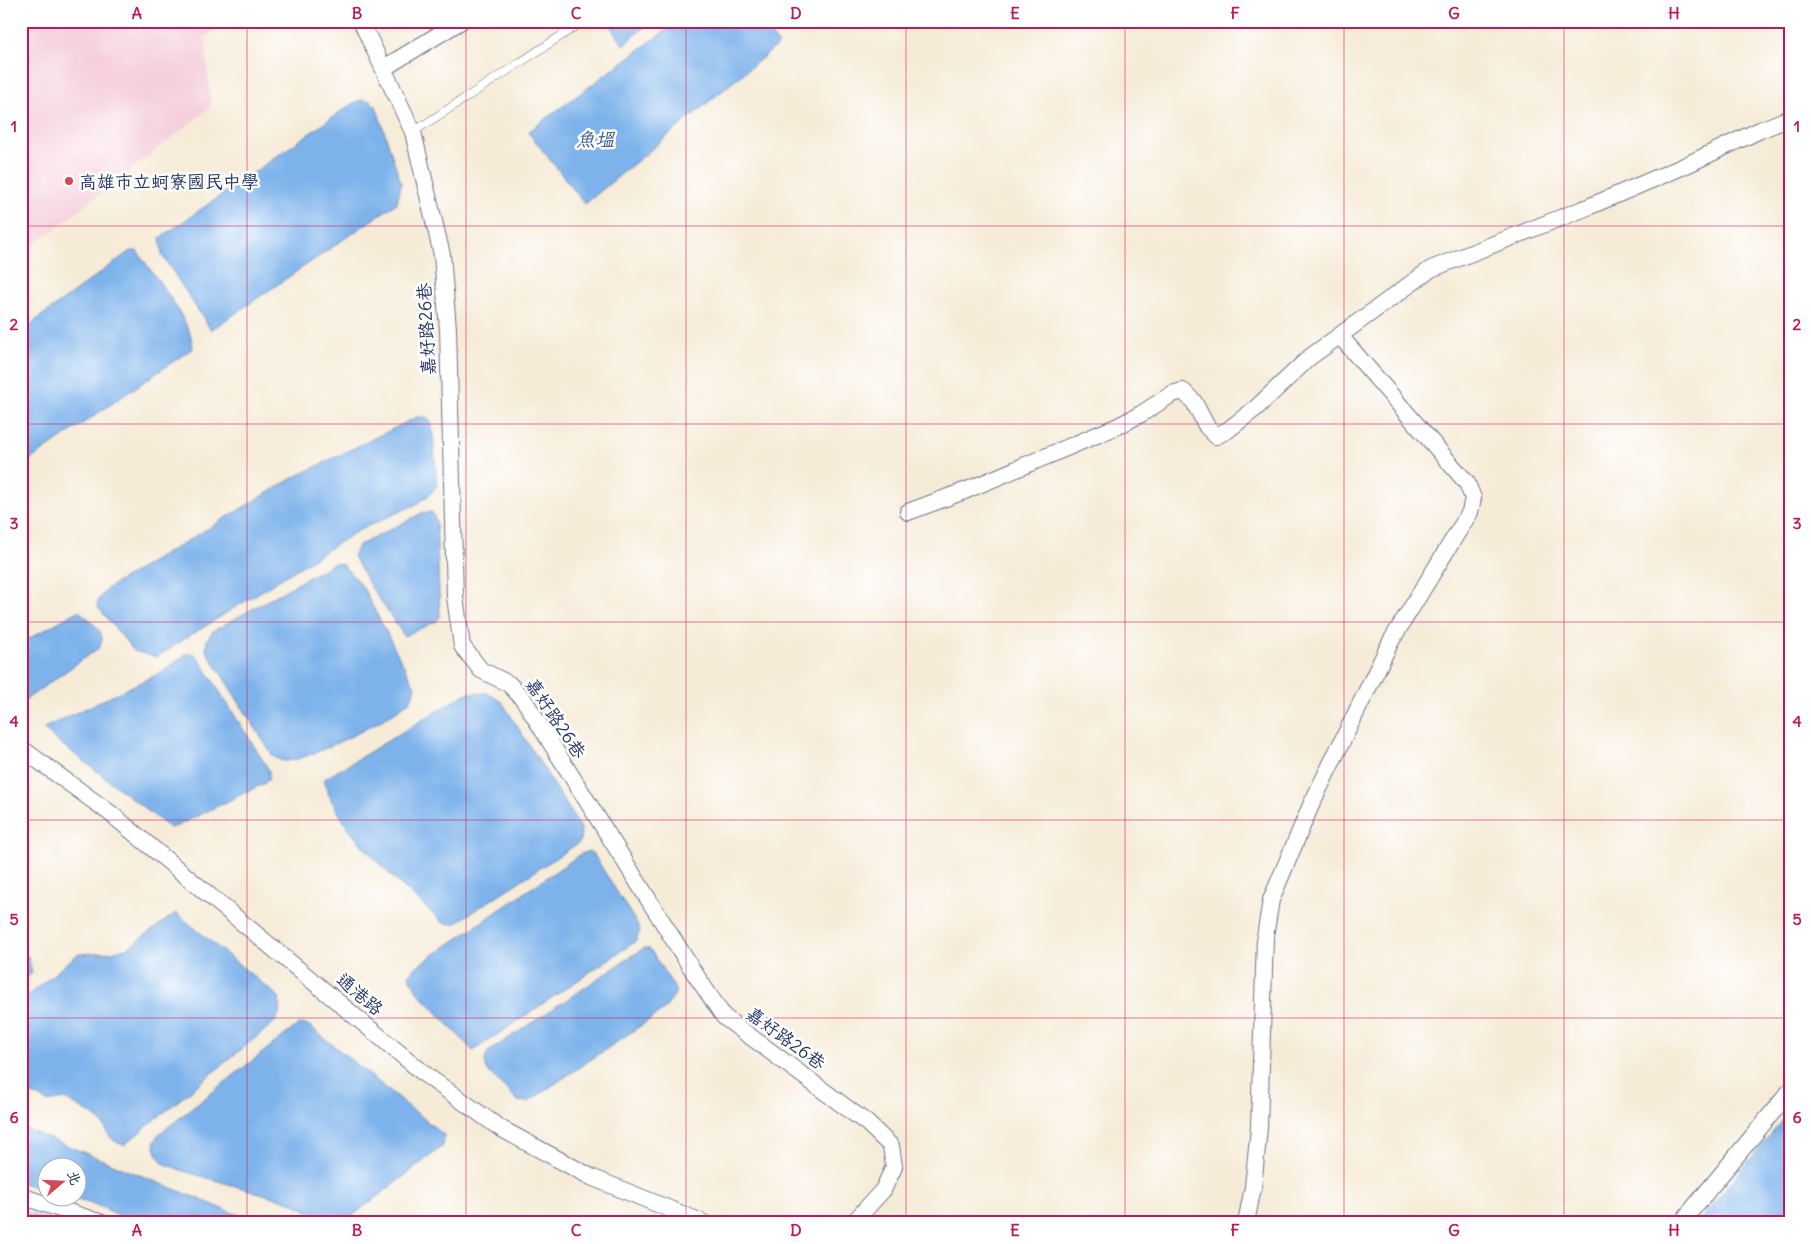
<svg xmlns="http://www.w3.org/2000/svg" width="1811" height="1244" viewBox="0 0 1811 1244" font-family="Delius,'LXGW WenKai TC',sans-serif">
<rect width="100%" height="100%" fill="#fff"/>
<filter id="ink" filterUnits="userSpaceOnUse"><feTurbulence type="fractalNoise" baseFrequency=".02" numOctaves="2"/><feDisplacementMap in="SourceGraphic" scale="10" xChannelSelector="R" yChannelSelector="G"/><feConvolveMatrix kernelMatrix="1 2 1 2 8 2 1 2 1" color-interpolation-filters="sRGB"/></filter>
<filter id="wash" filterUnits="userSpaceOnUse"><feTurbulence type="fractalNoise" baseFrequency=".0096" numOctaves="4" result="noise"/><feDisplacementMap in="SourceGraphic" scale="20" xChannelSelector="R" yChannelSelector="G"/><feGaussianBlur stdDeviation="1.12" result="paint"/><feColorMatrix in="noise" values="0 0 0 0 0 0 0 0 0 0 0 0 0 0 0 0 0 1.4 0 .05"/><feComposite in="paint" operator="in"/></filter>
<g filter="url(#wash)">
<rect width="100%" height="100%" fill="#f6ebd7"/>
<!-- built -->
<path fill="#f5cfdb" d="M 21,21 L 232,21 L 205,37 L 211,107 L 21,255 Z"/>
<!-- water -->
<g fill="#7db2eb" stroke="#4c70a4">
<path d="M 608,21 L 652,21 L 623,45 Z"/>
<path d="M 678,21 L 758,21 L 779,44 L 585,204 L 528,132 Z"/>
<path d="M 362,100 L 370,101 L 376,106 L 401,183 L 397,203 L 211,330 L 162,255 L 160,238 L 353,103 Z"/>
<path d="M 130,251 L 137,251 C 152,273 193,323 193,348 L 21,466 L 21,331 Z"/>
<path d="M 417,417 L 426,417 L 432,423 L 437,485 L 430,494 L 417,504 L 359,530 L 156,657 L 134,651 L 97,606 L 99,599 L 108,588 L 291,479 Z"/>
<path d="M 432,512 L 436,521 L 440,616 L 437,621 L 404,636 L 368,582 L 353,556 L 358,546 L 422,513 Z"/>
<path d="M 334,563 L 342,564 L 362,586 L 415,687 C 414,690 413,695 412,698 C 400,715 308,760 287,761 C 281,761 278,760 273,756 L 206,650 L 207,640 L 213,631 Z"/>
<path d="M 78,611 C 85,615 103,630 102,639 C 102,639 100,646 100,647 L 21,703 L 21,643 Z"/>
<path d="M 186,654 L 195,654 L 198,657 L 269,770 L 269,779 L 265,783 L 177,826 L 170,828 L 46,732 L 44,728 L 164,671 Z"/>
<path d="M 467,693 L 487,693 L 502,702 L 581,828 L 580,842 L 454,924 L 443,923 C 398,881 344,840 323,780 Z"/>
<path d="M 589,851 L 594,855 L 637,924 L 640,931 L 636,941 L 473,1051 L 417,991 L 409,976 L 413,969 L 581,854 Z"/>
<path d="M 176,913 L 279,997 L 280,1011 L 275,1022 L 124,1145 L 116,1142 L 110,1137 L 103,1124 L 91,1114 L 65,1099 L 47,1102 L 21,1088 L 21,1001 L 78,954 L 112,952 L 129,947 Z"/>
<path d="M 644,948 L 650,949 L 675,989 L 675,994 L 664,1010 L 528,1102 L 518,1101 L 486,1069 L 485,1060 L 488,1052 Z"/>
<path d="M 21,950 L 28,956 L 32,973 L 21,983 Z"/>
<path d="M 299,1024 L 308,1025 L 444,1135 L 443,1146 L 356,1213 L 347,1218 L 333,1221 L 321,1218 L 291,1202 L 183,1171 L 163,1163 L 158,1156 L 154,1144 L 158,1135 Z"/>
<path d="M 1790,1112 L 1790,1223 L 1697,1223 L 1782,1121 Z"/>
<path d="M 21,1127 L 241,1216 L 251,1221 L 252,1223 L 137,1223 L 89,1202 L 68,1197 L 78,1196 L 78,1166 L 48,1166 L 47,1190 L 21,1183 Z"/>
<path d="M 21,1211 L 56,1223 L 21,1223 Z"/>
</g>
</g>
<g filter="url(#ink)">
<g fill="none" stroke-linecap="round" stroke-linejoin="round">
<!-- service casing -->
<g stroke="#687188" stroke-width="9">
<path id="service" d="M 413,132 L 584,21"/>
</g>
<!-- minor casing -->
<g stroke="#687188" stroke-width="18">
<g id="minor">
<path d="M 361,21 L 413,132 L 442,255 L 448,329 L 455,597 L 462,646 L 481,670 L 509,684 L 524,700 L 695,974 L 724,1017 L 867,1123 L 891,1146 L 894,1167 L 883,1190 L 853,1223"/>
<path d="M 384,68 L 461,21"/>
<path d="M 908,512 L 967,490 L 1118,426 L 1141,414 L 1172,394 L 1183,391 L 1194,402 L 1207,427 L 1216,436 L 1228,430 L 1256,408 L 1310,357 L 1431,269 L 1588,207 L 1682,167 L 1760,130 L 1790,118"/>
<path d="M 21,748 L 110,813 L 427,1076 L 500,1128 L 591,1177 L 704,1223"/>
<path d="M 21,1196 L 102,1223"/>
<path d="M 1246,1223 L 1253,1187 L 1259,1128 L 1265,937 L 1271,900 L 1311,805 L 1391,641 L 1470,512 L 1473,498 L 1467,483 L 1340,336"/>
<path d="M 1681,1223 L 1790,1091"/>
</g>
</g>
<!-- service -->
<use href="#service" stroke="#fff" stroke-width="8"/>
<!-- minor -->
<use href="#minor" stroke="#fff" stroke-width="16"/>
</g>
</g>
<!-- grid -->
<path fill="none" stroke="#c2185b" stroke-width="1" stroke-opacity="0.55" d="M 247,21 L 247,1223M 466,21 L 466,1223M 686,21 L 686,1223M 906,21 L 906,1223M 1125,21 L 1125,1223M 1344,21 L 1344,1223M 1564,21 L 1564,1223M 21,226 L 1790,226M 21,424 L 1790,424M 21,622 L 1790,622M 21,820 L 1790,820M 21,1018 L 1790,1018"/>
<!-- markers -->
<circle fill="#d1495b" stroke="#fff" stroke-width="2" cx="69" cy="181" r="5"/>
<g text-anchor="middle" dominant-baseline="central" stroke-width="5" stroke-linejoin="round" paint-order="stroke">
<!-- poi labels -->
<g font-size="18" fill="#1b2f5e" stroke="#fff" text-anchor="start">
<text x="79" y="181">高雄市立蚵寮國民中學</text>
</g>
<!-- street labels -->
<g font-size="18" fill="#1b2f5e" stroke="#fff">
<text transform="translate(426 329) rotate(-93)">嘉好路26巷</text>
<text transform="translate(556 718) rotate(56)">嘉好路26巷</text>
<text transform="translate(360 994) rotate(40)">通港路</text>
<text transform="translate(786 1038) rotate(36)">嘉好路26巷</text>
</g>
<!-- water labels -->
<g font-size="19" font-style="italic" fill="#3d5d8f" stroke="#fff">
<text x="595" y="139">魚塭</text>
</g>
</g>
<!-- margin -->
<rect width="1811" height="1244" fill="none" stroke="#fff" stroke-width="55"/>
<!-- north arrow -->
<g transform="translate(62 1182) rotate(71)"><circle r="24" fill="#ffffff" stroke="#a4acbf"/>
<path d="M0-4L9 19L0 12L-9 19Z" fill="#d1495b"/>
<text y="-8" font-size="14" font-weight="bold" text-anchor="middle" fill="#1b2f5e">北</text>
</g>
<rect x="28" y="28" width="1756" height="1188" fill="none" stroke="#c2185b" stroke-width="2"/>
<g font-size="16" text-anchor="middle" font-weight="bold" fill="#c2185b">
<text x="137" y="19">A</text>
<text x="357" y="19">B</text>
<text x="576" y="19">C</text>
<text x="796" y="19">D</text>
<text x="1015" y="19">E</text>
<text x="1235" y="19">F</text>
<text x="1454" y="19">G</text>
<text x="1674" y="19">H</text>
<text x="14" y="132">1</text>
<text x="1797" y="132">1</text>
<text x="14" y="330">2</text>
<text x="1797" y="330">2</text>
<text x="14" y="529">3</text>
<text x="1797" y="529">3</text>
<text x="14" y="727">4</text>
<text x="1797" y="727">4</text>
<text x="14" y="925">5</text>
<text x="1797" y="925">5</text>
<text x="14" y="1123">6</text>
<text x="1797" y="1123">6</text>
<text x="137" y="1236">A</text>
<text x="357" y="1236">B</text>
<text x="576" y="1236">C</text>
<text x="796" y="1236">D</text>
<text x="1015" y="1236">E</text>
<text x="1235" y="1236">F</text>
<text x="1454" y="1236">G</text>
<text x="1674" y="1236">H</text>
</g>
</svg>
